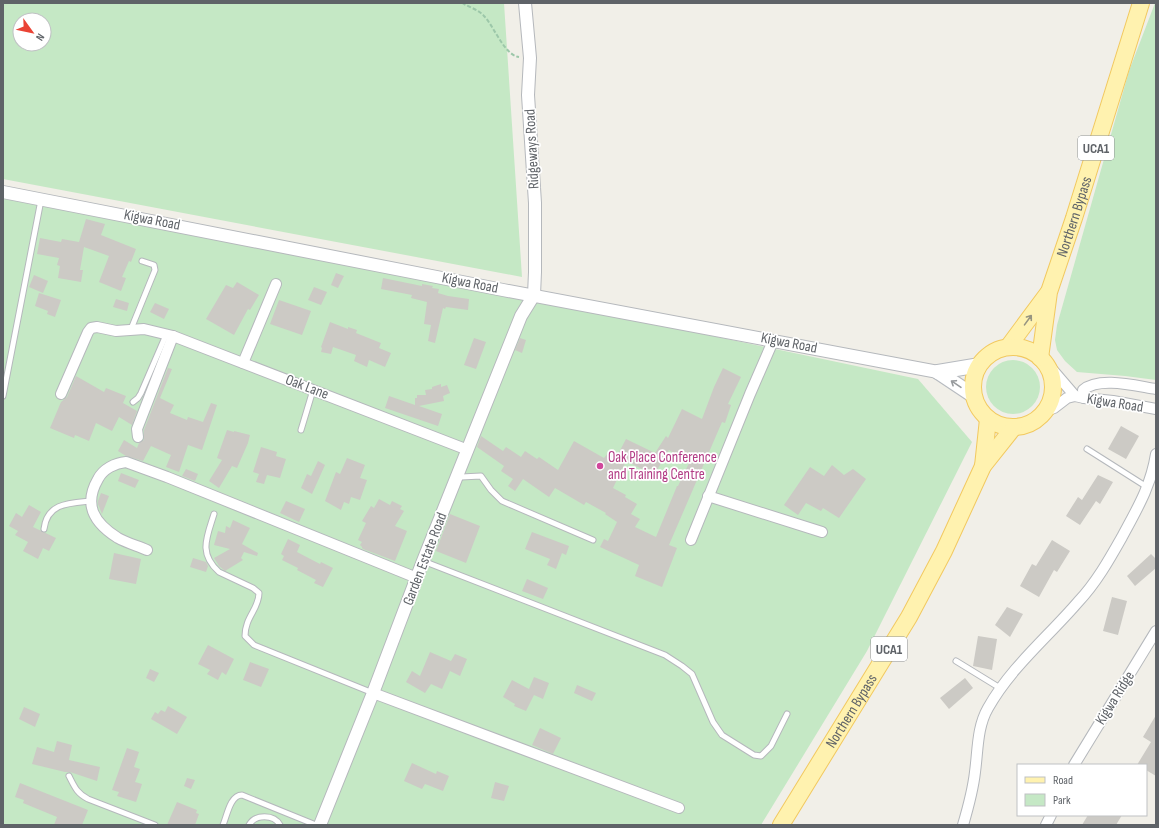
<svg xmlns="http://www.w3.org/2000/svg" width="1159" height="828" viewBox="0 0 1159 828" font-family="'Sofia Sans Condensed',sans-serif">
<rect width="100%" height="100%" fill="#f1efe8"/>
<!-- green -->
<g fill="#c5e8c5" fill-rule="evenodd">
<path d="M 3,3 L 504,3 L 522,277 L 3,179 ZM 20,20 L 44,20 L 44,44 L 20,44 Z"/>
<path d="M 1155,3 L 1156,3 L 1156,380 L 1125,376 L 1077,372 L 1065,361 L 1057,350 L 1055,340 L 1057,325 L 1129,71 Z"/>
<path d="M 3,187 L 918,379 L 972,442 L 867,651 L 761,825 L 3,825 Z"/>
<circle cx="1013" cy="387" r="27"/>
</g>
<!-- building -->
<g fill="#cccac5" fill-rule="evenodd">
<path d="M 86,219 L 105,224 L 101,235 L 136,249 L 131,262 L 129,261 L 122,277 L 126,278 L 121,291 L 99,282 L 109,256 L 84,247 L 80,270 L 83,270 L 81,282 L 58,278 L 60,266 L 57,265 L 59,258 L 37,254 L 40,238 L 61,242 L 62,239 L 79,242 Z"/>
<path d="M 336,273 L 344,276 L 338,288 L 331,285 Z"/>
<path d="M 34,275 L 48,281 L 43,293 L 29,287 Z"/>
<path d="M 383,278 L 422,286 L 422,284 L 433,286 L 432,288 L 439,289 L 438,293 L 448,296 L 469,299 L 468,310 L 446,307 L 445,309 L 443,308 L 435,343 L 428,341 L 431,325 L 424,324 L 427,302 L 411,298 L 412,295 L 381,289 Z"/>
<path d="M 237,282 L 259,295 L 250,310 L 248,309 L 234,335 L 206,319 L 226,285 L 233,288 Z"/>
<path d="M 314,287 L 327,292 L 321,305 L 308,300 Z"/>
<path d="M 39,293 L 61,300 L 55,317 L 47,314 L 48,311 L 35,306 Z"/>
<path d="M 116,299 L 129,303 L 127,311 L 113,307 Z"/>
<path d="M 279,300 L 311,311 L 302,335 L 270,324 Z"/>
<path d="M 155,303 L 169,309 L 164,319 L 150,312 Z"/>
<path d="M 330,322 L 348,329 L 348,327 L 357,330 L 356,333 L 381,343 L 379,348 L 391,353 L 385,367 L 369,360 L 367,367 L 354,361 L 356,355 L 333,347 L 331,354 L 321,352 L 322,348 L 321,347 Z"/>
<path d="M 474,338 L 486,342 L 476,369 L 464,365 Z"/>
<path d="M 520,338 L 526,340 L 522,353 L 515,350 Z"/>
<path d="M 168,368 L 172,369 L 160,398 L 174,405 L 170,413 L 187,420 L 188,417 L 203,422 L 211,403 L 217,405 L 202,450 L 188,445 L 179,472 L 166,467 L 171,455 L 151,446 L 143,461 L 126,456 L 118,451 L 124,440 L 137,448 L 139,443 L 144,440 L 144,430 Z"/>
<path d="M 723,368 L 741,377 L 728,404 L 731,405 L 725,423 L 722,422 L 669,545 L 677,548 L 662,587 L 635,576 L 639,565 L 600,547 L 604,539 L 608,541 L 617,522 L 605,514 L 606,513 L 586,502 L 584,505 L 555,488 L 549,497 L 523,479 L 515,491 L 508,486 L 513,479 L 501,471 L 504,466 L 477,447 L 481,436 L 503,451 L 506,447 L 521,457 L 525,451 L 537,459 L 539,457 L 558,470 L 574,441 L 604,458 L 608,453 L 616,458 L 626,439 L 655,453 L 666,436 L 668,438 L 682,409 L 702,419 L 714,387 ZM 669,450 L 689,463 L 678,486 L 677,486 L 656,537 L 635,527 L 640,519 L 631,514 L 637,504 L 625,497 L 626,495 L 613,488 L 626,461 L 654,475 Z"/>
<path d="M 76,376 L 104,392 L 106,388 L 126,396 L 123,403 L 137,411 L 132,425 L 119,417 L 112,431 L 96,423 L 89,441 L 75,435 L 74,438 L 50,428 L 61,402 L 67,397 Z"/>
<path d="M 441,384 L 441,387 L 447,385 L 450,393 L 443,396 L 444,401 L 419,406 L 442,414 L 438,426 L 385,408 L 389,396 L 415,405 L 415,398 L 417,398 L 417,395 L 426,395 L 425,390 L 432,389 L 432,387 Z"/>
<path d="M 1121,426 L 1139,436 L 1126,459 L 1108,449 Z"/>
<path d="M 227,430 L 234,432 L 234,431 L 250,435 L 248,443 L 237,468 L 232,466 L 219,488 L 209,481 L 222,460 L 217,458 Z"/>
<path d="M 261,447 L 277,452 L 276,456 L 286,459 L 280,478 L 267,475 L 264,484 L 256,482 L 259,474 L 253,472 Z"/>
<path d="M 347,458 L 365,465 L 360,478 L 367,480 L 360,500 L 351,497 L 349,504 L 344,502 L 341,510 L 325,501 L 336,472 L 340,474 Z"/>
<path d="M 318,461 L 325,465 L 312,494 L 301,488 L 307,474 L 311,476 Z"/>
<path d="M 832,465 L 844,475 L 853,469 L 866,479 L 839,518 L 823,508 L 821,511 L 806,503 L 798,515 L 784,505 L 810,467 L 824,476 Z"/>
<path d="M 186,469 L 198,474 L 195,481 L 182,476 Z"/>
<path d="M 121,473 L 139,480 L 135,488 L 118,481 Z"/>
<path d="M 1098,475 L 1113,482 L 1100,504 L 1096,501 L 1080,525 L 1066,516 L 1078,497 L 1082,500 Z"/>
<path d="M 101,493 L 109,496 L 102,514 L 98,504 L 98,501 Z"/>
<path d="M 379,499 L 390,505 L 392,501 L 402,506 L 400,509 L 404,511 L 395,526 L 407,531 L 395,561 L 363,549 L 362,548 L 362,547 L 360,545 L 362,542 L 358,540 L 366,523 L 362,521 L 371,506 L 374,508 Z"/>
<path d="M 286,501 L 305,509 L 299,522 L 280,513 Z"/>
<path d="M 29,505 L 41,512 L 33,527 L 56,538 L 49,551 L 43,548 L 38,559 L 23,551 L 28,542 L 15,535 L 18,531 L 9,526 L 16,513 L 22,517 Z"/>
<path d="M 450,514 L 480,526 L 466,563 L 436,551 Z"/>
<path d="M 233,520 L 250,528 L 242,544 L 258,553 L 257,556 L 244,552 L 241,558 L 243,560 L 225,571 L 219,566 L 214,558 L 230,549 L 214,545 L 218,531 L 225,533 L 226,526 L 230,528 Z"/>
<path d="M 532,532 L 569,546 L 566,555 L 562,553 L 556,569 L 547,565 L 550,559 L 525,549 Z"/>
<path d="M 288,539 L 300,545 L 297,552 L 320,564 L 321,562 L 333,568 L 323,587 L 314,583 L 316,580 L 297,570 L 298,568 L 282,560 L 284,556 L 281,554 Z"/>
<path d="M 1052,540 L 1070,551 L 1057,572 L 1054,570 L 1039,597 L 1020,586 L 1032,564 L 1036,566 Z"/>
<path d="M 114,553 L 141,559 L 136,584 L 109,579 Z"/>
<path d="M 1151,554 L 1156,559 L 1156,568 L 1135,586 L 1127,576 Z"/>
<path d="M 193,558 L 206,562 L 208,566 L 206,572 L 190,567 Z"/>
<path d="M 527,579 L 548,588 L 543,599 L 522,591 Z"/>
<path d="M 1112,597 L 1127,601 L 1118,635 L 1103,631 Z"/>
<path d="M 1007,607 L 1023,614 L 1010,637 L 995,625 Z"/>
<path d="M 978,636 L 997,639 L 992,670 L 973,666 Z"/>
<path d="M 208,645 L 234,659 L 226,675 L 222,672 L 218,680 L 207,674 L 210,670 L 198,664 Z"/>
<path d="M 430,652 L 451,661 L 455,654 L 467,659 L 460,676 L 450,671 L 442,689 L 431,684 L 425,693 L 406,682 L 412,671 L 420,676 Z"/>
<path d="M 250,662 L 269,669 L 261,687 L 243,680 Z"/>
<path d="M 150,669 L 159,673 L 154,682 L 146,678 Z"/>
<path d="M 534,677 L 549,683 L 543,699 L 534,695 L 526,711 L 514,706 L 515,704 L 503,697 L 512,680 L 529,689 Z"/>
<path d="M 965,678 L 973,688 L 949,709 L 940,698 Z"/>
<path d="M 577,685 L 596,693 L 592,701 L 574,693 Z"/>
<path d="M 168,706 L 187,717 L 177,734 L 151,719 L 155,712 L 158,714 L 161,710 L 165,712 Z"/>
<path d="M 24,707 L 40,714 L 35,727 L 19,719 Z"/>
<path d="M 1156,715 L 1156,776 L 1146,770 L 1146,765 L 1137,765 L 1151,742 L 1143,737 Z"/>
<path d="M 540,728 L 561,738 L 553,754 L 532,745 Z"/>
<path d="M 57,741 L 72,745 L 69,760 L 100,767 L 97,781 L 70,772 L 65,772 L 32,764 L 37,747 L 54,752 Z"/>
<path d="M 127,748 L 139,752 L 134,767 L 140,769 L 135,782 L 142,784 L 136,802 L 117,796 L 119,792 L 112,790 Z"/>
<path d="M 412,763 L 436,774 L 437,771 L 449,776 L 443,791 L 425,784 L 422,789 L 404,781 Z"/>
<path d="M 187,778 L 195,780 L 191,789 L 184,786 Z"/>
<path d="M 495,782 L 509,786 L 504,801 L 491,798 Z"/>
<path d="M 20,783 L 88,810 L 82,825 L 54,825 L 57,817 L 23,803 L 24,800 L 15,797 Z"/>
<path d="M 177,802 L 197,810 L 196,813 L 199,814 L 195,825 L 167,825 Z"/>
<path d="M 1088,815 L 1122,815 L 1116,825 L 1082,825 Z"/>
</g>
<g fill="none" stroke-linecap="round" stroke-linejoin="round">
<!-- service casing -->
<g stroke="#b5b8bc" stroke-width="7">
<g id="service">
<path d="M 131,329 L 155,270 L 154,265 L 142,261"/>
<path d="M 3,396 L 41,200"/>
<path d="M 133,402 L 138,398 L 141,393 L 166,335"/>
<path d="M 301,430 L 313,390"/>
<path d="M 1087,449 L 1147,487"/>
<path d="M 461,474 L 461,477 L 481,476 L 491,490 L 502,501 L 593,540"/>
<path d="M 214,514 C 207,537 198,553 219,572 L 253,588 L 259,593 C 259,609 245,617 245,636 L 254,645 L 373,693"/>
<path d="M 44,529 C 47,503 69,503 90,501"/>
<path d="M 423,561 L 665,655 L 682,666 L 692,674 L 713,722 L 722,735 L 754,755 L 761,756 L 771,746 L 787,714"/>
<path d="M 956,661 L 1000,688"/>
<path d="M 69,776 C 75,788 77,793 88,799 L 155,825"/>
<path d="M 223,825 C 227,816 230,795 242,795 L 316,825"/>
<path d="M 249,825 C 255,814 274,814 280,825"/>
</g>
</g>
<!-- minor casing -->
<g stroke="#b5b8bc" stroke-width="12">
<g id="minor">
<path d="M 1045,361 L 1075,396"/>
<path d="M 243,363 L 276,284"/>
<path d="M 61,394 L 88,332 L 91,328 L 97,327 L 116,331 L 144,329 L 173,336 L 468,450"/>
<path d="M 1084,398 L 1083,390 C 1099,376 1136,386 1156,389"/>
<path d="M 1046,411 L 1054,408 L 1067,398 L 1075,396 L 1084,398 L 1113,401 L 1156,409"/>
<path d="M 138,437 L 137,429 L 173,336"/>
<path d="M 708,496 L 822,532"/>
<path d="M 691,540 L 750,394 L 773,341"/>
<path d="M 147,550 C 138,546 127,543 118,538 C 94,523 83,505 98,479 C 103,469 115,463 126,462 L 167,477 L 417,578"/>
<path d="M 373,693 L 679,808"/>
<path d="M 1074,765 L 1156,631"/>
<path d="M 963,825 C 968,808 973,790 975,772 C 978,750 977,727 988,708 C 1011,667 1048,637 1078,602 C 1096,583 1109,560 1122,537 C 1137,509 1151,486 1156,454"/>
<path d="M 1046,825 L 1051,815"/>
</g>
</g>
<!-- tertiary casing -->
<g stroke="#b5b8bc" stroke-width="14">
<g id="tertiary">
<path d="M 3,192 L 503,290 L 938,372"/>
<path d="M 320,825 L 373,693 L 423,561 L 521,316 L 534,295 L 535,272 L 535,203 L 528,95 L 530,58 L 525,3"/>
</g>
</g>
<!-- secondary casing -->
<g stroke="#b6babf" stroke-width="16">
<g id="secondary">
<path d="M 938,372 L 974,396"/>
<path d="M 938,372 L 980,365"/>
</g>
</g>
<!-- primary casing -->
<g stroke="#f2c960" stroke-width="18">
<g id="primary">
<path d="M 1008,347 L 1048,293"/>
<circle cx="1013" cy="387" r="40"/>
<path id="s1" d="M 1040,358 L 1049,292 L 1074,218 L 1141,3"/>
<path d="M 983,466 L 988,419"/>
<path id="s2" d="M 781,825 L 909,617 L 944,551 L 983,466 L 1014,427"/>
</g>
</g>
<!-- path -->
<path stroke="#9cc7a9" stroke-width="2" stroke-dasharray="4 2" stroke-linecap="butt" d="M 462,3 C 469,7 479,10 484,16 C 494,26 504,55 519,57"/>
<!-- service -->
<use href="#service" stroke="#fff" stroke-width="5"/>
<!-- minor -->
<use href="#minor" stroke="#fff" stroke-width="10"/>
<!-- tertiary -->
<use href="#tertiary" stroke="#fff" stroke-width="12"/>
<!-- secondary -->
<use href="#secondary" stroke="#fff" stroke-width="14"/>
<!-- primary -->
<use href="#primary" stroke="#fff2af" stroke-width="16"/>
</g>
<!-- one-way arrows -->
<defs><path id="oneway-shaft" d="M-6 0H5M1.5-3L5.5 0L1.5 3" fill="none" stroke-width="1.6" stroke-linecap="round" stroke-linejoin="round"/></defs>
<use stroke="#979581" href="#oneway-shaft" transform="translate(1028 320) rotate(-54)"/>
<use stroke="#979a9d" href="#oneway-shaft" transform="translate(956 384) rotate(-146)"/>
<!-- markers -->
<circle fill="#d1479c" stroke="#fff" stroke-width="1.5" cx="600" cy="466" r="4"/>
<g text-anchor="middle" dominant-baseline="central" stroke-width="3.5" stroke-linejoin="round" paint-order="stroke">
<!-- shield labels -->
<g fill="#fff" stroke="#8f9295" stroke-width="1">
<rect x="1078" y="136" width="36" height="24" rx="3"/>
<rect x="871" y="637" width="36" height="24" rx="3"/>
</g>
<g font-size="14" font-weight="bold" fill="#5f6368">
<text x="1096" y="148">UCA1</text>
<text x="889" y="649">UCA1</text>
</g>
<!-- street labels -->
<g font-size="15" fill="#5f6368" stroke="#fff">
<text transform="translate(532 149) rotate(-93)">Ridgeways Road</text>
<text stroke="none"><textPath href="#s1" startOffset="146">Northern Bypass</textPath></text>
<text transform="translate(152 220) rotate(11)">Kigwa Road</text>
<text transform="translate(470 283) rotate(11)">Kigwa Road</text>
<text transform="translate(789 343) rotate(11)">Kigwa Road</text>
<text transform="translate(307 387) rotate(21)">Oak Lane</text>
<text transform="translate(1115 403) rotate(9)">Kigwa Road</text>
<text transform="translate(425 559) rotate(-69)">Garden Estate Road</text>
<text transform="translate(1115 698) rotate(-58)">Kigwa Ridge</text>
<text stroke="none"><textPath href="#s2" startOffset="134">Northern Bypass</textPath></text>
</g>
<!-- hotel labels -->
<g font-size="15" fill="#b23c85" stroke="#fff" text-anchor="start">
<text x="608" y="457">Oak Place Conference<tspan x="608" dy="17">and Training Centre</tspan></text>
</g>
</g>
<!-- border -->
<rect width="1159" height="828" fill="none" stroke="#5f6368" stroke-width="8"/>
<!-- legend -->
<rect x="1017" y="764" width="130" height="52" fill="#ffffff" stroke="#bfc1c3"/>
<rect x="1025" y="777" width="20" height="6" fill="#fff2af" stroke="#bfc1c3"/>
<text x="1053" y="784" font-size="12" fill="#5f6368">Road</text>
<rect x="1025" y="794" width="20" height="12" fill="#c5e8c5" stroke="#bfc1c3"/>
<text x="1053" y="804" font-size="12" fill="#5f6368">Park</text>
<!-- north arrow -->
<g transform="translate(32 32) rotate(123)"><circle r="19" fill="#ffffff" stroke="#bfc1c3"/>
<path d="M0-3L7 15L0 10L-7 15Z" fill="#ea4335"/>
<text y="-6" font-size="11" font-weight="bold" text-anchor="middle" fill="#5f6368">N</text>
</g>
</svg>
